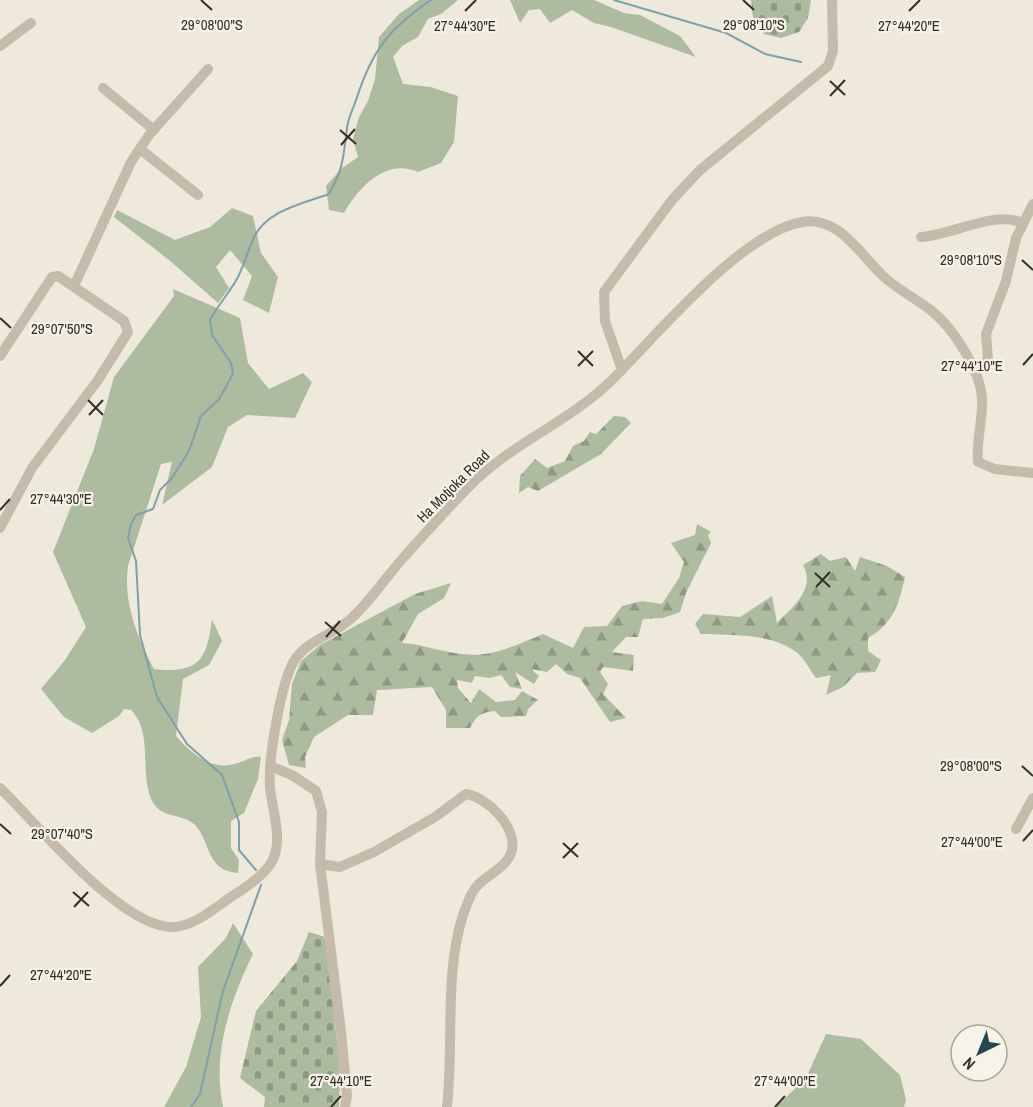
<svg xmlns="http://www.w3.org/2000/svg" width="1033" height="1107" viewBox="0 0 1033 1107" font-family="'Archivo Narrow',sans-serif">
<defs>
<pattern id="forest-firs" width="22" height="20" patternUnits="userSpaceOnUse" patternTransform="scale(1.5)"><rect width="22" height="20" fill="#adbc9e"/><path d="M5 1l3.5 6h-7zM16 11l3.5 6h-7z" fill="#8e9981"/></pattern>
<pattern id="cemetery-stones" width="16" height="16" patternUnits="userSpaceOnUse" patternTransform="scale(1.5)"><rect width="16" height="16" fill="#adbc9e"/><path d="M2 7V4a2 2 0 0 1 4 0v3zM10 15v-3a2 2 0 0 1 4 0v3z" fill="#8e9981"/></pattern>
</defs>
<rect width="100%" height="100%" fill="#efe9dc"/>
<!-- grass -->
<g fill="#adbc9e">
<path d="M 419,0 L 458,0 L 441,14 L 428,19 L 418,37 L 402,46 L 393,57 L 403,84 L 431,87 L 458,96 L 454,142 L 441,163 L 418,172 C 386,158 359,187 344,213 L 329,210 L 326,186 L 342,168 L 358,157 L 353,139 L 359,117 L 368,101 L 375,79 L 379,37 L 399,14 Z"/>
<path d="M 510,0 L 594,0 L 624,13 L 640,15 L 680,36 L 696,57 L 611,27 L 594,23 L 572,10 L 550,23 L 540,9 L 529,10 L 520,23 Z"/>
<path d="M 232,208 L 253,216 L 261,253 L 278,277 L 269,313 L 243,300 L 252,276 L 230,250 L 216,267 L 229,288 L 218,303 L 169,260 L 114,217 L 117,210 L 175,240 L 210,227 Z"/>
<path d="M 173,289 L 240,318 L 248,363 L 269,389 L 303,373 L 312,382 L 295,418 L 247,415 L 228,427 L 212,467 L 162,505 L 172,462 L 161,464 L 128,566 C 123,602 137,637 154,669 C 199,674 207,660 212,619 L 222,641 L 209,665 L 183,679 L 176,736 C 192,754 212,772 238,763 C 247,760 252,756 261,757 L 258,779 L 244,813 L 231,821 L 231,848 L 239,860 L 238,873 C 206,871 211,842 195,825 C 181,811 157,822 149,793 C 141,765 152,732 131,710 L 124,709 L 119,716 L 92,733 L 64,717 L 41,689 L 65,660 L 86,627 L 53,552 L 94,449 L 114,377 L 174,296 Z"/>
<path d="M 233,923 L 253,954 C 230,1001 212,1054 223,1107 L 164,1107 L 186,1067 L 201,1017 L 198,967 L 226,938 Z"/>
<path d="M 826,1034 L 861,1039 L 900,1075 L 906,1100 L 904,1107 L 776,1107 L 806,1078 Z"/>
</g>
<!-- forest -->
<g fill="url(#forest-firs)">
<path d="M 614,416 L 625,417 L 631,423 L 601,454 L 538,491 L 528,487 L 519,493 L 520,476 L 535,459 L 547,468 L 565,461 L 573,446 L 584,441 L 590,432 L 596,434 Z"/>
<path d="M 697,524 L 711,532 L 708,535 L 711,543 L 686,593 L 680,612 L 663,618 L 643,619 L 638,637 L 626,637 L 612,652 L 634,655 L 633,671 L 603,667 L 600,672 L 608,684 L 603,694 L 626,718 L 610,722 L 580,678 L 567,674 L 556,664 L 547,672 L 531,669 L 539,676 L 534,684 L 515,672 L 522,689 L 510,687 L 501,675 L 490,678 L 475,676 L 472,683 L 457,680 L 458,688 L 471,703 L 479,689 L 496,702 L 515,700 L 522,691 L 538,700 L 528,709 L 526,716 L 501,717 L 495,711 C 481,712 476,716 470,728 L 446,728 L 446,710 L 432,687 L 377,690 L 373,715 L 348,715 L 314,737 L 305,757 L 306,768 L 289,765 L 282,740 L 289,720 L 292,684 L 301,661 L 320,645 L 415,594 L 451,583 L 444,598 L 418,614 L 402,643 C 423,644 441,652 462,654 C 490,658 517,645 543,634 L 573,648 L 584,627 L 607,626 L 622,606 L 642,601 L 662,604 L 679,578 L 684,562 L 671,543 L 695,535 Z"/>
<path d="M 821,554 L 830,561 L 846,557 L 855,571 L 860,557 L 887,566 L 905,577 C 899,604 893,624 868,638 L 868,651 L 881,660 L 875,672 L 857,673 L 843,687 L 826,695 L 831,675 L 816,678 C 810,670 804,658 796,652 C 768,632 733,636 701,634 L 695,624 L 703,614 L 740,617 L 772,596 L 777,623 C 793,607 816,589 803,565 Z"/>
</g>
<!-- cemetery -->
<g fill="url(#cemetery-stones)">
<path d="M 751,0 L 811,0 L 808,18 L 799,32 L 781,38 L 764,34 L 753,18 Z"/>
<path d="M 309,932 L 325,937 L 340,1067 L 339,1107 L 264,1107 L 265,1097 L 240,1078 L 256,1011 L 297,961 Z"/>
</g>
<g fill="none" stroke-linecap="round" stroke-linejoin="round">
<!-- stream -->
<g stroke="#7fa0a9" stroke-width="2">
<path d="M 614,0 L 726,33 L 765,54 L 801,62"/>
<path d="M 256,870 L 239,850 L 239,822 L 222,775 L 187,744 L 157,697 L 140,635 L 136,561 L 128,538 L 131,524 L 136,515 L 153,509 L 160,490 L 172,478 L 189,451 L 201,416 L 219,399 L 233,374 L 231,363 L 212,335 L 210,320 C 218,305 230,292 238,277 C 244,265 247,254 252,242 C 263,211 301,204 329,194 C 344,167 343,158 347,128 C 348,118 354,107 357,97 C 373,49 389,29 431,0"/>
<path d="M 191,1107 L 200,1094 L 223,991 L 261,885"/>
</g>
<!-- minor -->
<g stroke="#c6bbaa" stroke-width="10">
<path d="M 0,46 L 31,23"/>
<path d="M 103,88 L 154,130"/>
<path d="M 140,149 L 198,195"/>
<path d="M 921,237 C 953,235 994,210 1023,223"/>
<path d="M 74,286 L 131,162 L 149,135 L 208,69"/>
<path d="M 0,356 L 52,277 L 58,276 L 124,321 L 128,332 L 98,380 L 32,468 L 0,528"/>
<path d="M 622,370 L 605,321 L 604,292 L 672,200 L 700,170 L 828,66 L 833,51 L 832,0"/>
<path d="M 976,373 L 988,359 L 986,334 L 1006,281 L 1016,238 L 1033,204"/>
<path d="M 270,766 L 292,775 L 316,791 L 322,812 L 320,864 L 341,1031 L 347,1096 L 345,1107"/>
<path d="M 0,788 C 35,821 130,940 181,926 C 198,922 214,909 228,899 C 243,889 268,874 274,857 C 282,836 272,809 270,787 C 268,761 281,678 296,658 C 310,639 337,633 353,617 C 372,599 386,577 404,557 C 428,530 453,502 479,477 C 520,440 572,419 612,380 C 655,337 742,232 802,222 C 838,215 860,254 883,276 C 898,290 917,299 933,312 C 954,329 981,372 982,399 C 983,420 976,441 978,462 L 995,469 L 1033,473"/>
<path d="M 1016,829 L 1033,798"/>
<path d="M 320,864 L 340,867 L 374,852 L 435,817 L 466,794 C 487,797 517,827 512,850 C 508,867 488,874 477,886 C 470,893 467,905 463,915 C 444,974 454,1045 447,1107"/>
</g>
</g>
<!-- ticks -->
<path fill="none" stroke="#342e28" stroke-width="2" d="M 201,0 L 212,10M 743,0 L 754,10M 465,11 L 476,0M 909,11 L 920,0M 830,81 L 845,95M 830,96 L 845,80M 340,130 L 356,144M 341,145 L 355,129M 1022,260 L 1033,270M 0,318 L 11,328M 578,351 L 593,366M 1023,365 L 1033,354M 578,366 L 593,351M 88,400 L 103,415M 89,415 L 103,400M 0,510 L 10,499M 815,573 L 830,587M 816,587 L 830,572M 325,622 L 341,636M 326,637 L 340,621M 1022,766 L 1033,776M 0,824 L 11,834M 1023,841 L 1033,830M 563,843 L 578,857M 563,858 L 578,843M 73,892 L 89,906M 74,907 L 88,892M 0,986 L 10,975M 331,1107 L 341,1096M 775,1107 L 785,1096"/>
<g text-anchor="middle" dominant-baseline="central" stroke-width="4.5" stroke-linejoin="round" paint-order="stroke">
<!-- street labels -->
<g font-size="15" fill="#342e28" stroke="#f7f3e8">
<text transform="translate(453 486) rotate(-45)">Ha Motjoka Road</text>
</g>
</g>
<g font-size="15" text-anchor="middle" fill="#342e28" stroke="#f7f3e8" stroke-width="4.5" stroke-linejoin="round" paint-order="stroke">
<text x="754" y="30">29°08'10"S</text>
<text x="212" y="30">29°08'00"S</text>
<text x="909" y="31">27°44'20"E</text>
<text x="465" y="31">27°44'30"E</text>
<text x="971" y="265">29°08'10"S</text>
<text x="62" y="334">29°07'50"S</text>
<text x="972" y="371">27°44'10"E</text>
<text x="61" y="504">27°44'30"E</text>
<text x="971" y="771">29°08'00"S</text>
<text x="62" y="839">29°07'40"S</text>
<text x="972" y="847">27°44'00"E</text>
<text x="61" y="980">27°44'20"E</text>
<text x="341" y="1086">27°44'10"E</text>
<text x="785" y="1086">27°44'00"E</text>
</g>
<!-- north arrow -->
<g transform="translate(979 1053) rotate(223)"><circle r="28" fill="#f7f3e8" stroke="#a9a49b" stroke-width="1.5"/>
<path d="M0-4.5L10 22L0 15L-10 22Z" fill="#234651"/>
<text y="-9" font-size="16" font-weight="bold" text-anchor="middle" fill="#342e28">N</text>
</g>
</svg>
